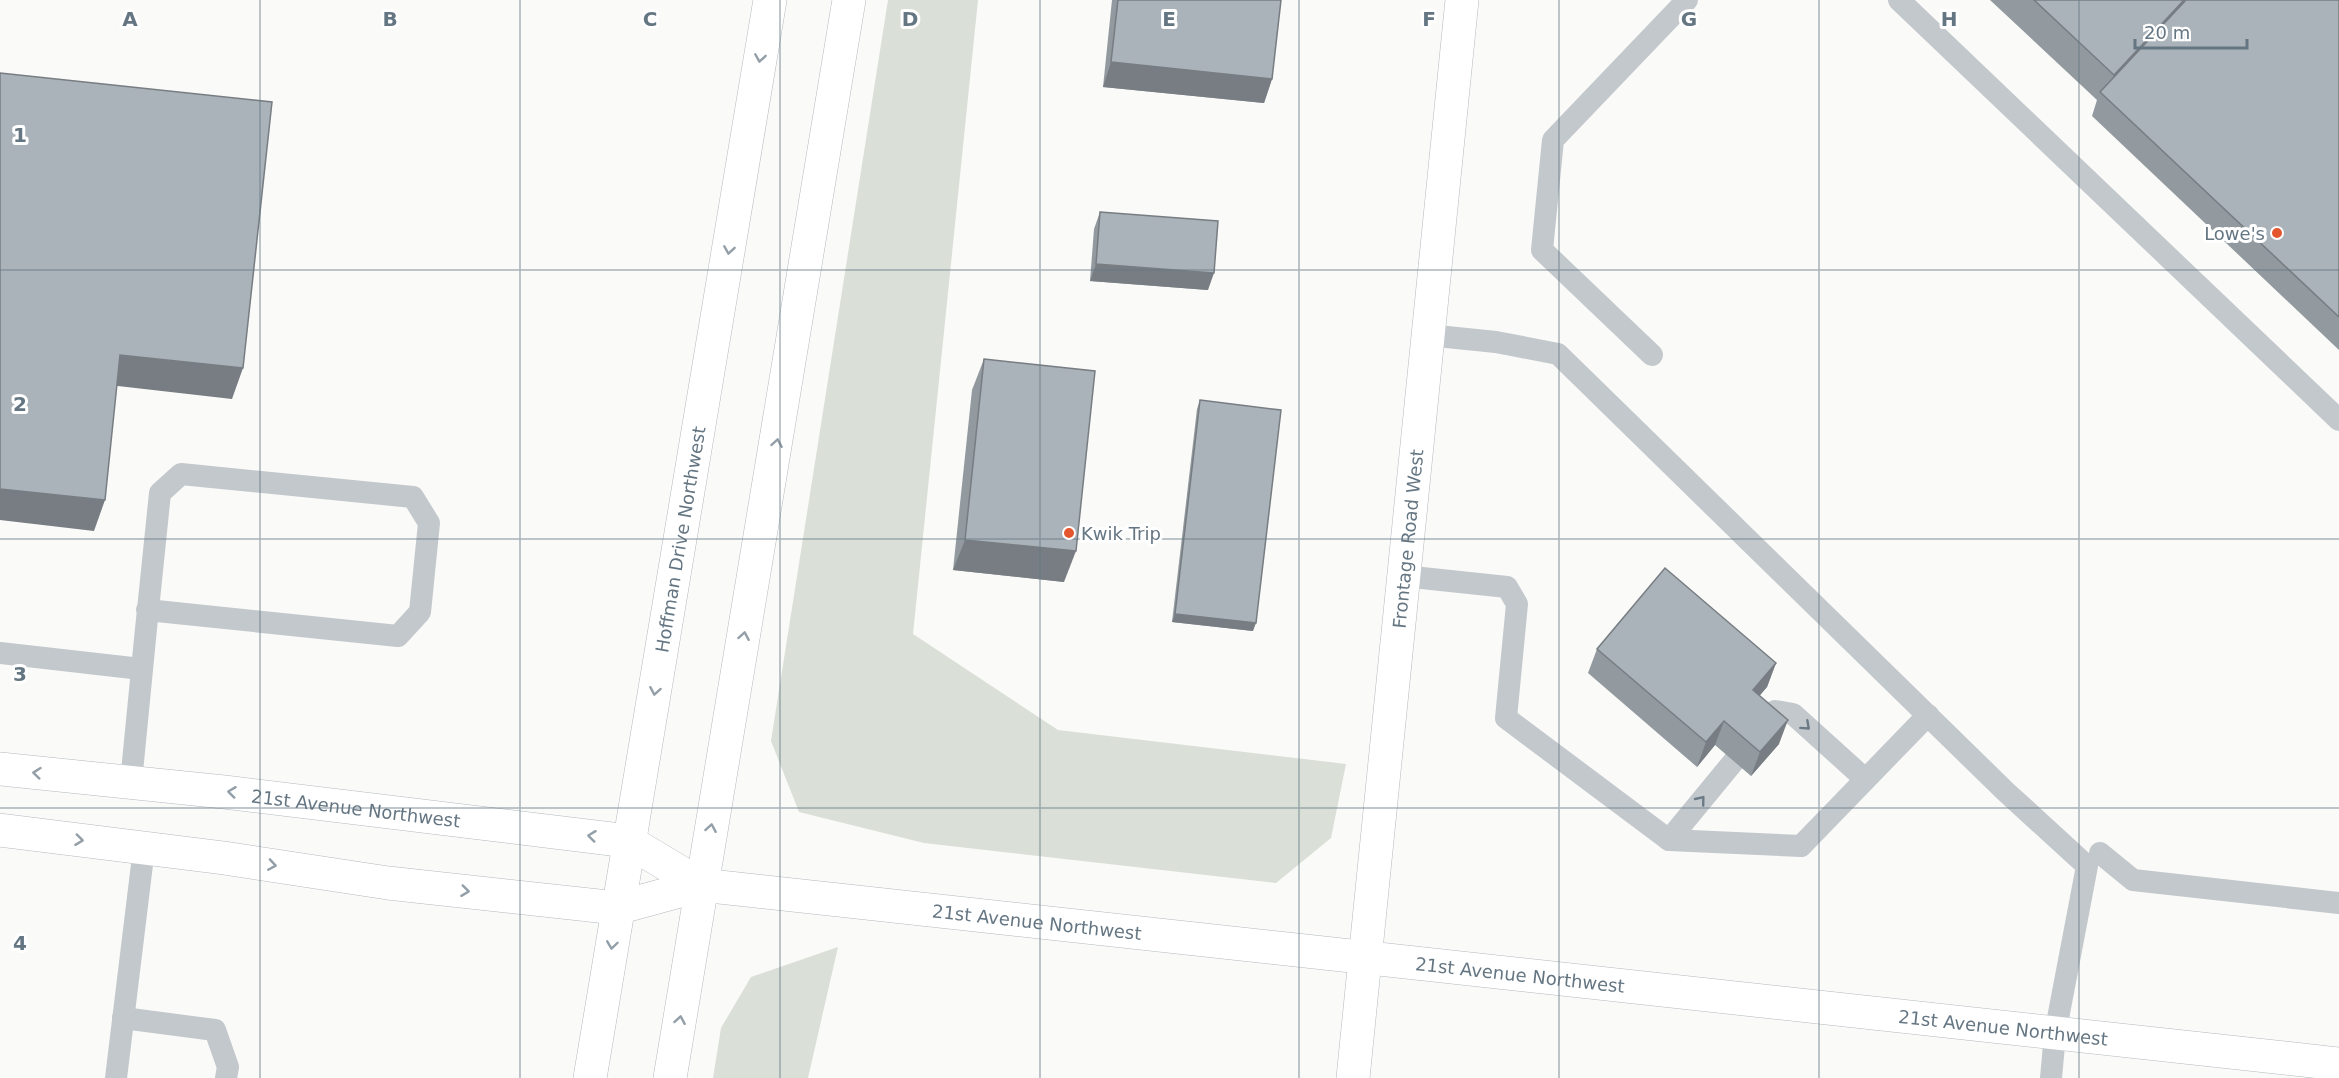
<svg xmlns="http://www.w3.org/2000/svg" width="2339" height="1078" viewBox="0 0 2339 1078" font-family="'DejaVu Sans',sans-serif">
<rect width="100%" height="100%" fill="#fafaf8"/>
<!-- green -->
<g fill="#dadfd7">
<path d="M 888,0 L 978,0 L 913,634 L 1058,730 L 1346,764 L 1331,838 L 1276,883 L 924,843 L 799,812 L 771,741 Z"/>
<path d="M 838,947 L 808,1078 L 713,1078 L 721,1028 L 751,977 Z"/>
</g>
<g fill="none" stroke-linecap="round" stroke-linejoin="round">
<!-- secondary casing -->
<g stroke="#b3babf" stroke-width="34">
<g id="secondary">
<path id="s1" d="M 0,769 L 224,792 L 628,841 L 701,885"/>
<path id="s2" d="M 0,830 L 224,858 L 388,883 L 617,908 L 701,885 L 2339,1064"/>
<path id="s3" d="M 590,1078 L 770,0"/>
<path d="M 670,1078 L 849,0"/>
<path id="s4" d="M 1353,1078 L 1462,0"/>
</g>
</g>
<!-- lane -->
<g stroke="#c3c8cc" stroke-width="22">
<path d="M 1899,0 L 2339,420"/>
<path d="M 1427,335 L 1496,342 L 1558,354 L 2005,791 L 2087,866 L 2055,1034 L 2051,1078"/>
<path d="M 1652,355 L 1542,250 L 1553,140 L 1687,0"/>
<path d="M 1403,576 L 1507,587 L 1517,604 L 1506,718 L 1669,840 L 1801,846 L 1928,715"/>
<path d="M 0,653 L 141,669"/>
<path d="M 1760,728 L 1775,711 L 1793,714 L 1865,779"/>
<path d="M 131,782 C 140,686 150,589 160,493 L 181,474 L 413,497 L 429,523 L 420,612 L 398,636 L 147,610"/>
<path d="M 1669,840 L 1734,761"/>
<path d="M 2100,853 L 2133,880 L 2339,903"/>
<path d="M 123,1018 L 215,1030 L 228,1067 L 226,1078"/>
<path d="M 116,1078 L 144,848"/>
</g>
<!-- secondary -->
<use href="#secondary" stroke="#fff" stroke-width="33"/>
</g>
<!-- wall -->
<g fill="#929a9f">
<path d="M 1112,0 L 1281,0 L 1272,79 L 1264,103 L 1103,87 Z"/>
<path d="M 1990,0 L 2339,0 L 2339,350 L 2092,116 L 2097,100 Z"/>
<path d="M 1100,212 L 1208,290 L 1090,281 L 1094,229 Z"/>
<path d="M 984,359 L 1064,582 L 953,570 L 972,390 Z"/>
<path d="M 1200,400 L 1253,631 L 1172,622 L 1197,409 Z"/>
<path d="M 1597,649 L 1776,663 L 1767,687 L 1759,696 L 1779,744 L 1751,776 L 1715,745 L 1697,767 L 1588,673 Z"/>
</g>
<!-- shaded-wall -->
<g fill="#777d82">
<path d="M 2184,0 L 2201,0 L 2106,97 L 2114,75 Z"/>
<path d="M 1111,62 L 1272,79 L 1264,103 L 1103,87 Z"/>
<path d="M 1096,264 L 1214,273 L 1208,290 L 1090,281 Z"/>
<path d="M 120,355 L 243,368 L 232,399 L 109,385 Z"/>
<path d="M 0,489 L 105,500 L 94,531 L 0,520 Z"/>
<path d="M 965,540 L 1076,551 L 1064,582 L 953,570 Z"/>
<path d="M 1175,614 L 1256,623 L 1253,631 L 1172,622 Z"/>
<path d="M 1776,663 L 1767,687 L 1744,714 L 1753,690 Z"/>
<path d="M 1788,720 L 1779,744 L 1751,776 L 1760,752 Z"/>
<path d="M 1724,721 L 1715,745 L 1697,767 L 1706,742 Z"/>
</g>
<!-- building -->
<g fill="#aab3b9" stroke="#777d82" stroke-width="1.5">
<path d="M 1118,0 L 1281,0 L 1272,79 L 1111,62 Z"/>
<path d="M 2034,0 L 2184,0 L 2114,75 Z"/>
<path d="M 2186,0 L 2339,0 L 2339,317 L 2100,92 Z"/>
<path d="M 0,73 L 272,102 L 243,368 L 120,355 L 105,500 L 0,489 Z"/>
<path d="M 1100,212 L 1218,221 L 1214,273 L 1096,264 Z"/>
<path d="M 984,359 L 1095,371 L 1076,551 L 965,540 Z"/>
<path d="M 1200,400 L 1281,410 L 1256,623 L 1175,614 Z"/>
<path d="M 1665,568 L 1776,663 L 1753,690 L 1788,720 L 1760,752 L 1724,721 L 1706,742 L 1597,649 Z"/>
</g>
<!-- one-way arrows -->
<defs><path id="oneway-chevron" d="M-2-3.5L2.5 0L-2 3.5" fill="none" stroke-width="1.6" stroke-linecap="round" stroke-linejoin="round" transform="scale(1.5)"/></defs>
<g stroke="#939fa8">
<use href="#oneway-chevron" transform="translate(760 58) rotate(99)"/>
<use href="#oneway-chevron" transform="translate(729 250) rotate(99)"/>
<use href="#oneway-chevron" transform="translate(777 443) rotate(-80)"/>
<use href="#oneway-chevron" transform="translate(744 636) rotate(-80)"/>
<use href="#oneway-chevron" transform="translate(655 691) rotate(100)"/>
<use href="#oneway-chevron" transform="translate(37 773) rotate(-174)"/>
<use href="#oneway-chevron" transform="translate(232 792) rotate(-173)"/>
<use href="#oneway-chevron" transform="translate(711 828) rotate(-80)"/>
<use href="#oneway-chevron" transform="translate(592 836) rotate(-173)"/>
<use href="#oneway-chevron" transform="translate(79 840) rotate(7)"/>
<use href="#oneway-chevron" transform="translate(272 865) rotate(9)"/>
<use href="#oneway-chevron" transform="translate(465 891) rotate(7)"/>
<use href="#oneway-chevron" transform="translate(612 945) rotate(98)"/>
<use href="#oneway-chevron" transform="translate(680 1020) rotate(-80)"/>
</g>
<g stroke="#6a7a87">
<use href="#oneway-chevron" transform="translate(1806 726) rotate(42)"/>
<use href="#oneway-chevron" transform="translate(1701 800) rotate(-51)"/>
</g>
<!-- grid -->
<path fill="none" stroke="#657683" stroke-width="1.5" stroke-opacity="0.55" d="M 260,0 L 260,1078M 520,0 L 520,1078M 780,0 L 780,1078M 1040,0 L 1040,1078M 1299,0 L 1299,1078M 1559,0 L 1559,1078M 1819,0 L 1819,1078M 2079,0 L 2079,1078M 0,270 L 2339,270M 0,539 L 2339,539M 0,808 L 2339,808"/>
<!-- markers -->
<g fill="#e4572e" stroke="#fff" stroke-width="2">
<circle cx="2277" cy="233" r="6"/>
<circle cx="1069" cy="533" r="6"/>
</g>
<g text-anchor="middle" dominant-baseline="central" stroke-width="6" stroke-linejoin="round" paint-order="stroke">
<!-- poi labels -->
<g font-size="18" fill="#657683" stroke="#fff" text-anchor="end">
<text x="2265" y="233">Lowe's</text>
<text x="1081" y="533" text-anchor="start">Kwik Trip</text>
</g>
<!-- street labels -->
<g font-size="18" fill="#657683" stroke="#fff">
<text stroke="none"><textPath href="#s3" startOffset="546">Hoffman Drive Northwest</textPath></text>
<text stroke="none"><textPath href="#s4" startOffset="542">Frontage Road West</textPath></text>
<text stroke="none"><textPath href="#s1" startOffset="358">21st Avenue Northwest</textPath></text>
<text stroke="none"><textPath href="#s2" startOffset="1047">21st Avenue Northwest</textPath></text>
<text stroke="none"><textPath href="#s2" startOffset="1533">21st Avenue Northwest</textPath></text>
<text stroke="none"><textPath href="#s2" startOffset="2019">21st Avenue Northwest</textPath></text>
</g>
</g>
<g font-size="20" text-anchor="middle" font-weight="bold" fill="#657683" stroke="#fff" stroke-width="6" stroke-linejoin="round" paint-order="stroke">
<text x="130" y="26">A</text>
<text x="390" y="26">B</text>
<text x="650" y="26">C</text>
<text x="910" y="26">D</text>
<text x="1169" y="26">E</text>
<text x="1429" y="26">F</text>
<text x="1689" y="26">G</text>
<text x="1949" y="26">H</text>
<text x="20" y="142">1</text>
<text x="20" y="411">2</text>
<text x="20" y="681">3</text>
<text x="20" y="950">4</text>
</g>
<!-- scale -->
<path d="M2135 39v9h112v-9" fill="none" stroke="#657683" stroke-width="3"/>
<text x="2144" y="39" font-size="18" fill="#657683" stroke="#ffffff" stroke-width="4.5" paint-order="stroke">20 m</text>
</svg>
